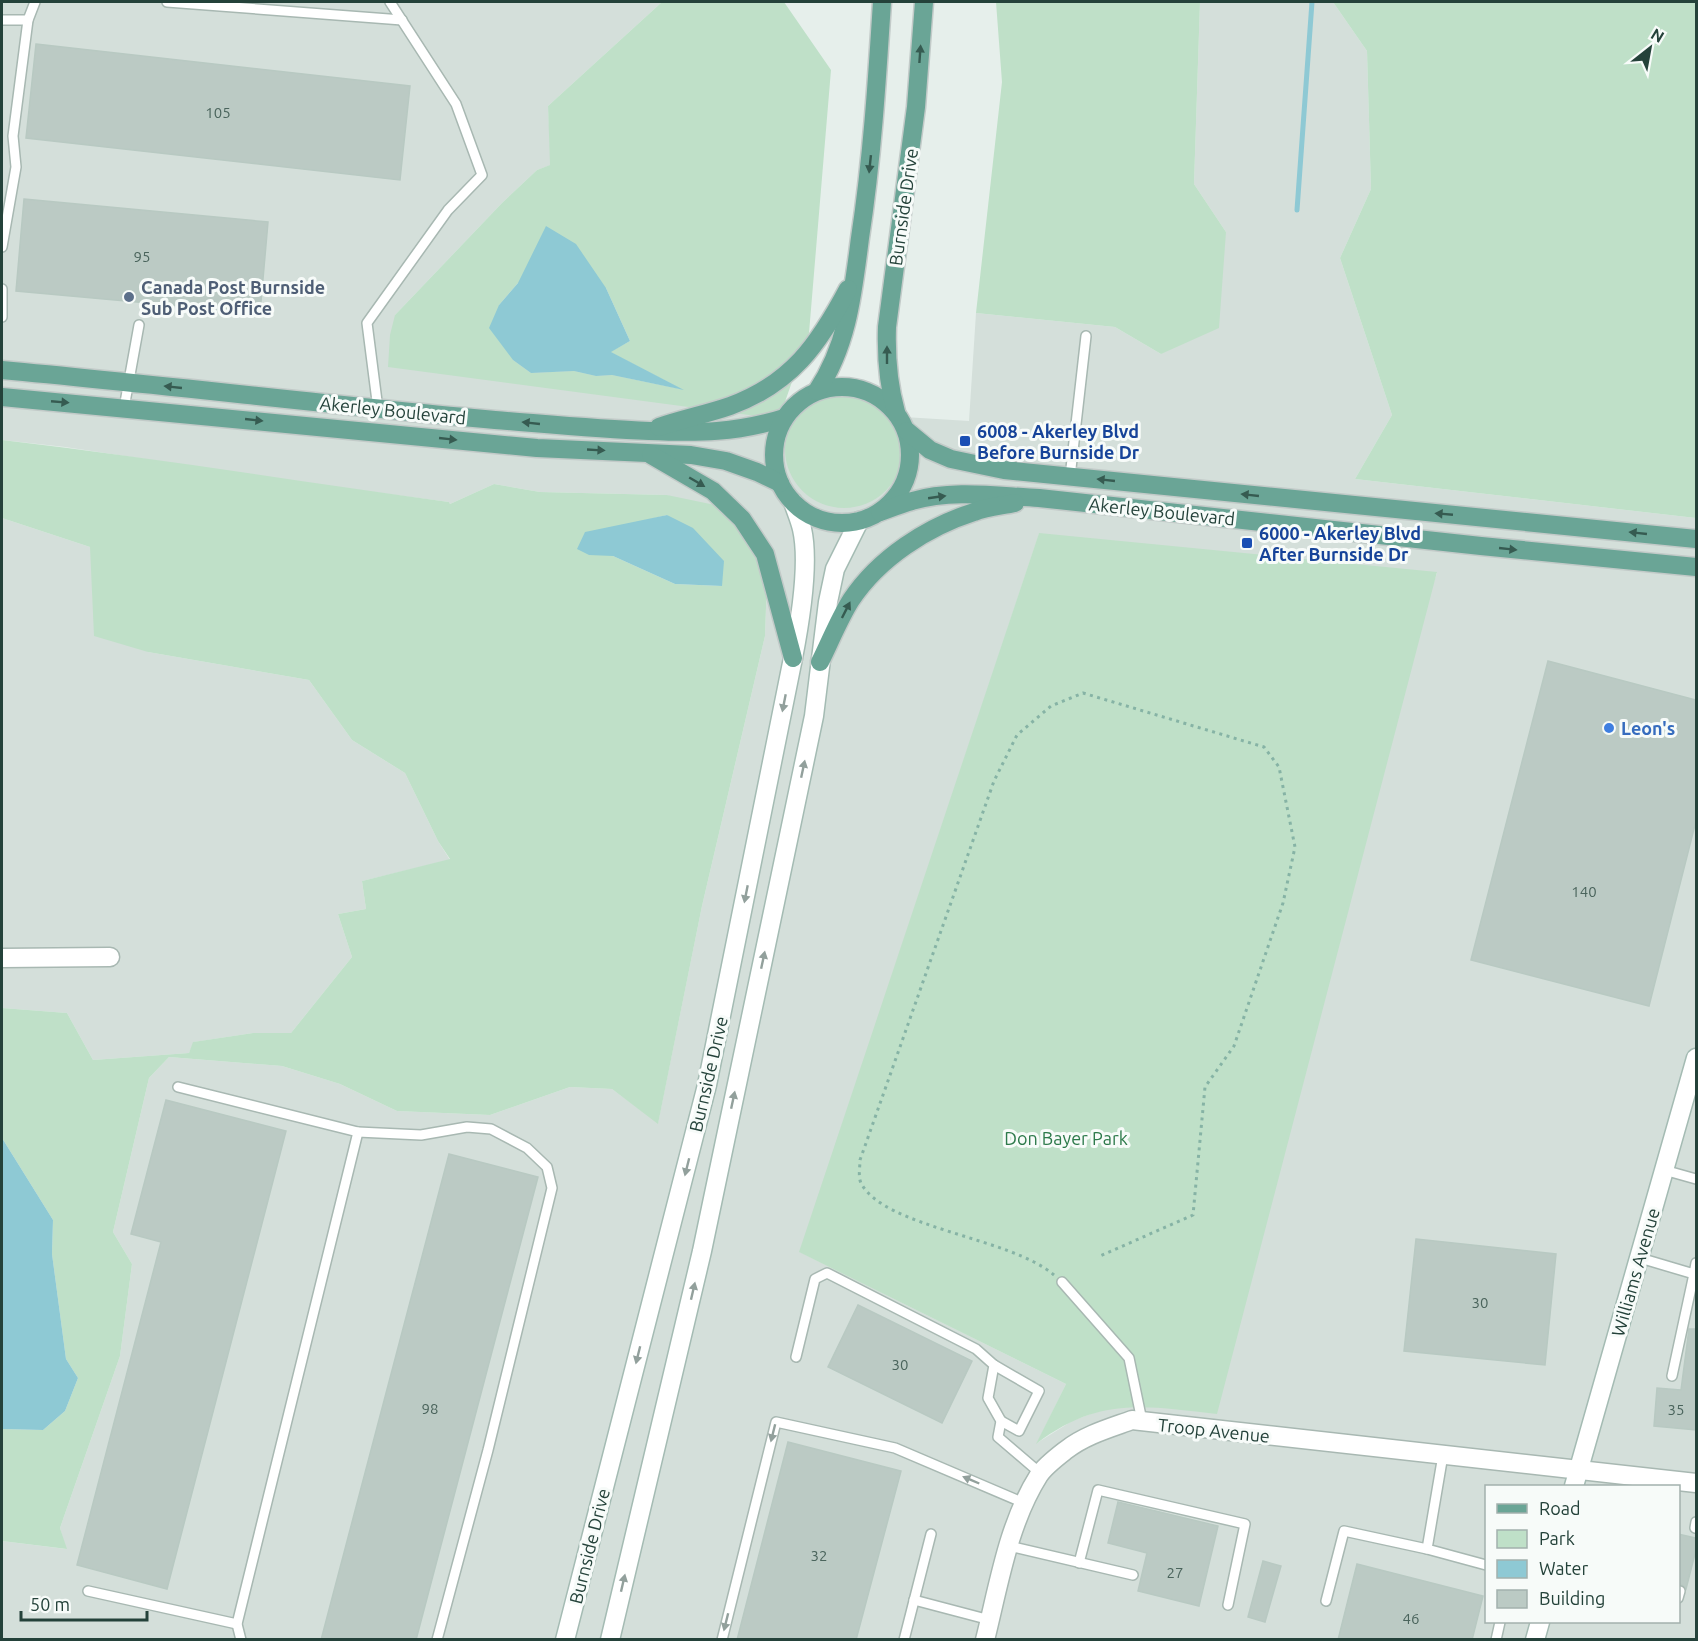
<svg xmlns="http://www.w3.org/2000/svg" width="1698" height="1641" viewBox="0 0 1698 1641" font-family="Ubuntu,sans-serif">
<rect width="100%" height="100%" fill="#e6efeb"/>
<!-- built -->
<g fill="#d4dfda" fill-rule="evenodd">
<path d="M 2,2 L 662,2 L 548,106 L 551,165 L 537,170 L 502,203 L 395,315 L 779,419 L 855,414 L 969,421 L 976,313 L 1115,327 L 1161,354 L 1226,232 L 1194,184 L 1200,2 L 1333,2 L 1367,51 L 1371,189 L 1340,258 L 1392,415 L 1355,479 L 1696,518 L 1696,1639 L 2,1639 L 2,1541 L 66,1549 L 60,1528 L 120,1356 L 132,1264 L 113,1232 L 149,1078 L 169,1057 L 282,1066 L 340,1084 L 397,1111 L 490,1115 L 570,1087 L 612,1089 L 658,1123 L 702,906 L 765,636 L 768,551 L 667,495 L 540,492 L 494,484 L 450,504 L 449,502 L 304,483 L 65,447 L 2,440 ZM 1039,534 L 1437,573 L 1144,1406 L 1112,1408 L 1093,1413 L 1072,1421 L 1037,1443 L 1066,1384 L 800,1252 ZM 1486,1486 L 1678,1486 L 1678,1622 L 1486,1622 Z"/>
<path d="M 2,518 L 90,547 L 148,652 L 309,680 L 352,740 L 405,773 L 438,841 L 450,860 L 362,881 L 366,909 L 338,914 L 352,957 L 291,1033 L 253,1033 L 194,1042 L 189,1053 L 93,1060 L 67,1013 L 2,1008 Z"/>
</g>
<!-- green -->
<g fill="#bfe0c8" fill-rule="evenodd">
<path d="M 662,2 L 784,2 L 831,70 L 809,333 L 779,419 L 388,367 L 390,335 L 395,315 L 502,203 L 537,170 L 550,165 L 548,106 ZM 518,283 L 606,288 L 630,341 L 610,352 L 681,389 L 612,375 L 596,376 L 574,371 L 531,373 L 513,360 L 499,305 Z"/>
<path d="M 996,2 L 1200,2 L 1194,184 L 1226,232 L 1219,328 L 1161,354 L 1115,327 L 976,313 L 1002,82 Z"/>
<path d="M 1333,2 L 1696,2 L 1696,518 L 1355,479 L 1392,415 L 1340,258 L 1371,189 L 1367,51 Z"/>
<circle cx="844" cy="449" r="59"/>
<path d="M 2,440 C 151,457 300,482 449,502 L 450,504 L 494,484 L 540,492 L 667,495 L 739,510 L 768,551 L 765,636 L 702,906 L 658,1124 L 612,1089 L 570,1087 L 490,1115 L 397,1111 L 340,1084 L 282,1066 L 169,1057 L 149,1078 L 113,1232 L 132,1264 L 120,1356 L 60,1528 L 67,1549 L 2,1541 L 2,1429 L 43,1430 L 65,1411 L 78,1378 L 66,1359 L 52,1254 L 53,1220 L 2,1138 L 2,1008 L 67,1013 L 93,1060 L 189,1053 L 193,1042 L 253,1033 L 291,1033 L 352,957 L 338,914 L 366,909 L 362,881 L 450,859 L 438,841 L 405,773 L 352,740 L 309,680 L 148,652 L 94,636 L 90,547 L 2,518 ZM 667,515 L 722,586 L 675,584 L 613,556 L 634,523 Z"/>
<path d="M 1039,533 L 1437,572 L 1217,1414 C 1144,1406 1099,1396 1036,1444 L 1066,1384 L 799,1252 Z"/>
</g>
<!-- water -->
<g fill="#8ec9d4">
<path d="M 546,226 L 576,244 L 606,288 L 630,341 L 611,352 L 684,390 L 612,375 L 596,376 L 574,371 L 531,373 L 513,360 L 489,328 L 499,305 L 518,283 Z"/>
<path d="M 667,515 L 693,528 L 724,561 L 722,586 L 675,584 L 613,556 L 589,555 L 577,549 L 585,532 Z"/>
<path d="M 2,1138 L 53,1220 L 52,1254 L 66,1359 L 78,1378 L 65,1411 L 43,1430 L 2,1429 Z"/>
</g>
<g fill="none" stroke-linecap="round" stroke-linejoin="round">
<!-- stream -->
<path stroke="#8ec9d4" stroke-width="5" d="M 1297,210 L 1312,2"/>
</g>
<!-- building -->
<g fill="#bbcac4" stroke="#b8c9c2" stroke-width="1.5">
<path d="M 36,44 L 410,86 L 400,180 L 26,138 Z"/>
<path d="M 24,199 L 268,222 L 260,313 L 16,291 Z"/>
<path d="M 1548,661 L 1696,700 L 1696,821 L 1649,1006 L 1471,960 Z"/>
<path d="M 166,1100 L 286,1131 L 167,1589 L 77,1565 L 161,1242 L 131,1234 Z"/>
<path d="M 449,1154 L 538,1177 L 416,1640 L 321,1640 Z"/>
<path d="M 1416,1239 L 1556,1254 L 1545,1365 L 1404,1351 Z"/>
<path d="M 858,1305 L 972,1361 L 942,1423 L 828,1367 Z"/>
<path d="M 1689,1329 L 1696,1329 L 1696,1430 L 1654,1426 L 1657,1388 L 1681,1390 Z"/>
<path d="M 788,1442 L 901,1471 L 856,1640 L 737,1640 Z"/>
<path d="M 1118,1502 L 1218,1526 L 1199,1606 L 1138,1591 L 1147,1553 L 1108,1543 Z"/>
<path d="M 1678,1534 L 1696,1538 L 1696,1550 L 1686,1589 L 1682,1585 L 1678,1584 Z"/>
<path d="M 1263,1561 L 1281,1566 L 1265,1622 L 1248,1617 Z"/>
<path d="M 1357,1564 L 1483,1596 L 1472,1640 L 1338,1640 Z"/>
</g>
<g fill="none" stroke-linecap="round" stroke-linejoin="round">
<!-- lane casing -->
<g stroke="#a8b8b2" stroke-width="12">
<g id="lane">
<path d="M 167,2 L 402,20"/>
<path d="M 2,20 L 28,20"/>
<path d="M 2,247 L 16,167 L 13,136 L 28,20 L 35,2"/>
<path d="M 2,289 L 2,317"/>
<path d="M 124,408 L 139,325"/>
<path d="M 378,409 L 367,323 L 448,210 L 482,175 L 456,104 L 390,2"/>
<path d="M 1070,477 L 1086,336"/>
<path d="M 178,1087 L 358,1132 L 237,1624 L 241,1640"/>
<path d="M 358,1132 L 421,1135 L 467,1127 L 491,1129 L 527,1148 L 547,1167 L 552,1188 L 488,1450 L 437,1640"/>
<path d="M 1664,1170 L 1696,1179"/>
<path d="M 1640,1258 L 1694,1274 L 1696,1263"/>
<path d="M 1062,1282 L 1129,1358 L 1142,1421"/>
<path d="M 796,1357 L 815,1279 L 827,1273 L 976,1349 L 994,1365 L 988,1398 L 1001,1421 L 998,1437 L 1040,1473"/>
<path d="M 994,1365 L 1039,1391 L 1019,1431 L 1001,1421"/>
<path d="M 1672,1376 L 1694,1274 L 1696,1274"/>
<path d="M 1443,1455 L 1427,1549 L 1486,1565"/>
<path d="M 1695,1528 L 1696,1522"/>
<path d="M 1009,1546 L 1133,1575"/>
<path d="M 1079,1563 L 1098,1490 L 1245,1524 L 1228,1605"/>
<path d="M 88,1591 L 237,1624"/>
<path d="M 1678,1598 L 1680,1591"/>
<path d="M 914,1600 L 990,1620"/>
<path d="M 1326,1601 L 1344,1531 L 1427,1549"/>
<path d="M 722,1640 L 776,1422 L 895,1448 L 1024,1503"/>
<path d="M 904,1640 L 931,1534"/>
<path d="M 1496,1640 L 1500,1622"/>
</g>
</g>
<!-- street casing -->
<g stroke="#a8b8b2" stroke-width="21">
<g id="street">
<path d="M 2,958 L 110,957"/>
<path d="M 985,1640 C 999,1584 1008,1524 1039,1475 C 1045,1466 1057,1457 1066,1450 C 1085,1435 1110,1428 1132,1420 L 1696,1483"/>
</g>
</g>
<!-- secondary casing -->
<g stroke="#a4bbb3" stroke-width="21">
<g id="secondary">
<path d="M 1574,1486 L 1696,1058"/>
<path d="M 565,1640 L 707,1085 L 793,658 C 800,622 810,564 802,529 C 800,520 796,511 793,502"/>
<path d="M 610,1640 L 702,1251 L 814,716 L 828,602 L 835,569 L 859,521"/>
<path d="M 1535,1640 L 1540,1622"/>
</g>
</g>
<!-- primary casing -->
<g stroke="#c2cac8" stroke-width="21">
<g id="primary">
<path d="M 2,370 C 166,385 330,405 495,420 C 546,424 597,429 649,431 C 698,433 737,433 784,418"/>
<circle cx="842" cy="455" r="68"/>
<path d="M 817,391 C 848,345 853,292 860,238 C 872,160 877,81 882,2"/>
<path d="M 2,397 L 537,448 L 691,455 L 726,461 L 757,472 L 780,483"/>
<path d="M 896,412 C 888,384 886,357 887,327 L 916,107 L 924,2"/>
<path d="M 659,427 C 682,419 707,414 730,406 C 791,384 819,344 848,289"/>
<path d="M 907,431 L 930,450 L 951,459 L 1004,470 L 1696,539"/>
<path d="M 651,455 L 713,491 L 742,519 L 765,554 L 793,658"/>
<path d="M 880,512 C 891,508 901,504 912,501 C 952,489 997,496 1039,498 L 1481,546 L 1696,567"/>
<path d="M 820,662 C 830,642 839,619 851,600 C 879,558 927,527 974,512 C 987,507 1001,506 1015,503"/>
</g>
</g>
<!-- path -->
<path stroke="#86b3a5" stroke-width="3" stroke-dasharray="3 4.5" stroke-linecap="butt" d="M 1054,1275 C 1010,1237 884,1228 861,1183 C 858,1177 860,1167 860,1160 L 994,781 L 1017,735 L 1051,706 L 1083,693 L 1264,747 L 1279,767 L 1295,847 L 1283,903 L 1234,1046 L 1205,1087 L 1193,1215 L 1100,1256"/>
<!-- lane -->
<use href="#lane" stroke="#fff" stroke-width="9"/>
<!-- street -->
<use href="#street" stroke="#fff" stroke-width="18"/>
<!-- secondary -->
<use href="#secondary" stroke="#fff" stroke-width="18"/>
<!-- primary -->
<use href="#primary" stroke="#6aa596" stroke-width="18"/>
</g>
<!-- one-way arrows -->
<defs><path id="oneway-solid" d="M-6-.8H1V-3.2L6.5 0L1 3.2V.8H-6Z" transform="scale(1.5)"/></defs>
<g fill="#365b51">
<use href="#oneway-solid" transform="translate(920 54) rotate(-86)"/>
<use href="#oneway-solid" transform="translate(870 164) rotate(96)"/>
<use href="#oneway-solid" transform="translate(887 355) rotate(-90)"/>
<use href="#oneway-solid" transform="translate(173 387) rotate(-174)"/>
<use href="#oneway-solid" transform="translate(60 402) rotate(5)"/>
<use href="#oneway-solid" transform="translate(254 420) rotate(6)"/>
<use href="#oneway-solid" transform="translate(531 423) rotate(-174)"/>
<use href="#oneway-solid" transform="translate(448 439) rotate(6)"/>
<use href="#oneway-solid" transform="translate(596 450) rotate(3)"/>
<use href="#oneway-solid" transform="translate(1106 480) rotate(-174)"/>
<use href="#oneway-solid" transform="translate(697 482) rotate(30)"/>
<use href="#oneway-solid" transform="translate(1250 495) rotate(-174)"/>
<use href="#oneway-solid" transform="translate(937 497) rotate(-8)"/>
<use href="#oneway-solid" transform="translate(1444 514) rotate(-175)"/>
<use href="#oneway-solid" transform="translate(1638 533) rotate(-174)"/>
<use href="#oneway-solid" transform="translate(1508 549) rotate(6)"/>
<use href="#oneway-solid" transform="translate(846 610) rotate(-63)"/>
</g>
<g fill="#92a09c">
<use href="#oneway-solid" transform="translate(784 703) rotate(101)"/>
<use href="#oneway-solid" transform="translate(803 769) rotate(-78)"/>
<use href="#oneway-solid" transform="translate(746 894) rotate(101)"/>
<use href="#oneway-solid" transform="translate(763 960) rotate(-78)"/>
<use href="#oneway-solid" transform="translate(733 1100) rotate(-78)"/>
<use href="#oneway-solid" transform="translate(687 1167) rotate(104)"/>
<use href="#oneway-solid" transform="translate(693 1291) rotate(-77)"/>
<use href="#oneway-solid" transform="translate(638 1355) rotate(104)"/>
<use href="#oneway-solid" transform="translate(773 1433) rotate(104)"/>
<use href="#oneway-solid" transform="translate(971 1480) rotate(-157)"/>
<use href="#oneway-solid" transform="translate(623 1583) rotate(-77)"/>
<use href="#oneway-solid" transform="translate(726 1622) rotate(104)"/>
</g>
<!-- markers -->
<circle fill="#5c6f8a" stroke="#f7fbf9" stroke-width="2" cx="129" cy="297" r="6"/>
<g fill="#1a4fb4" stroke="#f7fbf9" stroke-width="2">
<rect x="959" y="435" width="12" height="12" rx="3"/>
<rect x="1241" y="537" width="12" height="12" rx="3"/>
</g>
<circle fill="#3f7fe0" stroke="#f7fbf9" stroke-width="2" cx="1609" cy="728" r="6"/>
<g text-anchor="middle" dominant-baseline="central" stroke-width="6" stroke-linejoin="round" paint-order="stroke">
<!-- number labels -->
<g font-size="15" fill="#4a645c">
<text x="218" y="112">105</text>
<text x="142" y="256">95</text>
<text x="1584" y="891">140</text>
<text x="1480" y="1302">30</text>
<text x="900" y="1364">30</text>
<text x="430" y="1408">98</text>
<text x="1676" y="1409">35</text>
<text x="819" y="1555">32</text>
<text x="1175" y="1572">27</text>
<text x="1411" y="1618">46</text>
</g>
<!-- street labels -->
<g font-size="18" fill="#24423a" stroke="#f7fbf9">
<text transform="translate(903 207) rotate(-82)">Burnside Drive</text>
<text transform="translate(393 410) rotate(6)">Akerley Boulevard</text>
<text transform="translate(1162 511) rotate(6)">Akerley Boulevard</text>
<text transform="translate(708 1074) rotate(-77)">Burnside Drive</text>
<text transform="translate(1635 1272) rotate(-74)">Williams Avenue</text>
<text transform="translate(1214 1430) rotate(6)">Troop Avenue</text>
<text transform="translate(589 1546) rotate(-76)">Burnside Drive</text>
</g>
<!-- service labels -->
<g font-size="18" font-weight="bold" fill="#4e5e75" stroke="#f7fbf9" text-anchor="start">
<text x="141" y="287">Canada Post Burnside<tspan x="141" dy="21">Sub Post Office</tspan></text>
</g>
<!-- transit labels -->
<g font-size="18" font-weight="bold" fill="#164399" stroke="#f7fbf9" text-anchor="start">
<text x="977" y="431">6008 - Akerley Blvd<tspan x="977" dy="21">Before Burnside Dr</tspan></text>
<text x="1259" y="533">6000 - Akerley Blvd<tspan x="1259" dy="21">After Burnside Dr</tspan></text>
</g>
<!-- shop labels -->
<g font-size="18" font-weight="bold" fill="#366cbe" stroke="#f7fbf9" text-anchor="start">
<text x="1621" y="728">Leon's</text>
</g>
<!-- park labels -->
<g font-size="18" fill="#2d7a4b" stroke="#f7fbf9">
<text x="1066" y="1138">Don Bayer Park</text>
</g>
</g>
<!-- border -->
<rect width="1698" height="1641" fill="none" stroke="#24423a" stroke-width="6"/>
<!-- legend -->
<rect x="1485" y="1485" width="195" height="138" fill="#f7fbf9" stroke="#a3b1ad" stroke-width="1.5"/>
<rect x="1497" y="1504" width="30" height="9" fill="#6aa596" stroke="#a3b1ad" stroke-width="1.5"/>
<text x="1539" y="1515" font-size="18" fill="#24423a">Road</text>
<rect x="1497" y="1530" width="30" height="18" fill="#bfe0c8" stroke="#a3b1ad" stroke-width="1.5"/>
<text x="1539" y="1545" font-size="18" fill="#24423a">Park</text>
<rect x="1497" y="1560" width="30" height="18" fill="#8ec9d4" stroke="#a3b1ad" stroke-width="1.5"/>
<text x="1539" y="1575" font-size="18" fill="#24423a">Water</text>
<rect x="1497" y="1590" width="30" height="18" fill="#bbcac4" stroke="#a3b1ad" stroke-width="1.5"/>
<text x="1539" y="1605" font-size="18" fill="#24423a">Building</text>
<!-- north arrow -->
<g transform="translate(1650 48) rotate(31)" stroke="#f7fbf9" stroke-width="4.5" paint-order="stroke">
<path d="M0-4.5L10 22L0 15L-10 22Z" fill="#24423a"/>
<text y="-9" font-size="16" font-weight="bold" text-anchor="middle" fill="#24423a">N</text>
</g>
<!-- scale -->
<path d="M21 1611v9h126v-9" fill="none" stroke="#24423a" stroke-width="3"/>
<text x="30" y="1611" font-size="18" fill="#24423a" stroke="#f7fbf9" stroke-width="4.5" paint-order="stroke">50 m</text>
</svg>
